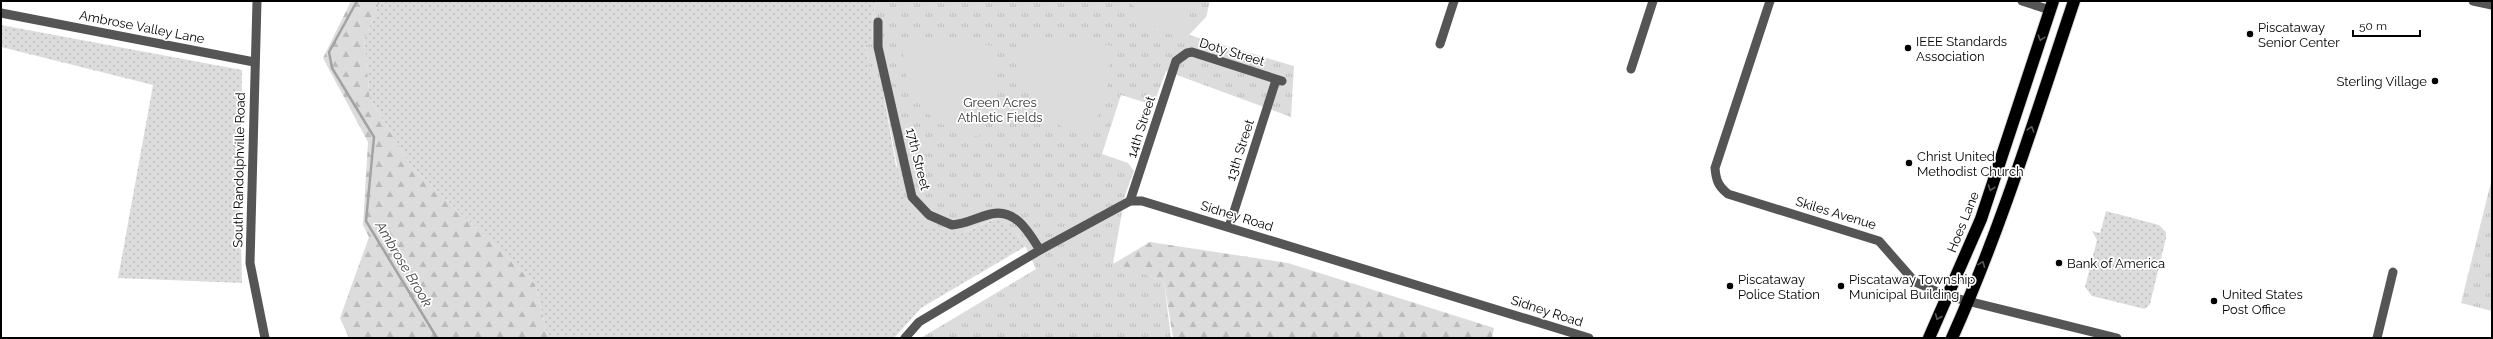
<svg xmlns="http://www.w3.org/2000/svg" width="2493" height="339" viewBox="0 0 2493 339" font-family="Raleway,sans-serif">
<defs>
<pattern id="grass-dots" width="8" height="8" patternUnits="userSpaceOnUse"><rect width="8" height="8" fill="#dcdcdc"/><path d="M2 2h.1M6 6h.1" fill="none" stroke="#bbb" stroke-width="1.8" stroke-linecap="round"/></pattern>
<pattern id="forest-firs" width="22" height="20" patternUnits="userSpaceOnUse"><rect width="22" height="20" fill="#dcdcdc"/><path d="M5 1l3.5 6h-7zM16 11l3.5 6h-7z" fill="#bbb"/></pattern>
<pattern id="park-tufts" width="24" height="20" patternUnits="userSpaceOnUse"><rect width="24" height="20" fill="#dcdcdc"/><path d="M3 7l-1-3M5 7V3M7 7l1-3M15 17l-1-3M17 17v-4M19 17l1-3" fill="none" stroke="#bbb"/></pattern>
</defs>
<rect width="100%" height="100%" fill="#fff"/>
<!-- grass -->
<g fill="url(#grass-dots)">
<path d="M 380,1 L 876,1 L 872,20 L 873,43 L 865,45 L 872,80 L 881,79 L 896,166 L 960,234 L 995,219 L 1008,223 L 1026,246 L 921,308 L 894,338 L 548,338 L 535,284 L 411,166 L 370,99 L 364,40 Z"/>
<path d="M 1,25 L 242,70 L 240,211 L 242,283 L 118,278 L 153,85 L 1,47 Z"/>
<path d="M 2106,211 L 2159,225 L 2166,232 L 2166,238 L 2150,304 L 2145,309 L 2092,296 L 2085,287 L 2097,240 L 2092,231 L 2100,233 Z"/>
</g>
<!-- forest -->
<g fill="url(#forest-firs)">
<path d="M 349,1 L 380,1 L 364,40 L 370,99 L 411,166 L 535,284 L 548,338 L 349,338 L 340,318 L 369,237 L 363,225 L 368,142 L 323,58 L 350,3 Z"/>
<path d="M 1150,242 L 1288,263 L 1494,328 L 1492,338 L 1173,338 L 1164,281 L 1113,264 Z"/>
</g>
<!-- park -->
<g fill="url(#park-tufts)">
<path d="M 876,1 L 1210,1 L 1206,17 L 1189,35 L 1294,66 L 1291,117 L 1166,71 L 1154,103 L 1147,103 L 1121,95 L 1102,154 L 1128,163 L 1134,171 L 1125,195 L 1113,263 L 1164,281 L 1171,338 L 921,338 L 1036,269 C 1026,247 1018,226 994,219 L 960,234 L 930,228 L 905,208 L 881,79 L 872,81 L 865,45 L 873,43 L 872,20 Z"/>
<path d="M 2492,178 L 2492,311 L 2461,303 Z"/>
</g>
<!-- garden -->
<g fill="#dcdcdc">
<path d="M 1130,1 L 1196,1 L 1179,37 C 1158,31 1142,20 1130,1 Z"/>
<path d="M 1021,37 L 1060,37 L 1112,46 L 1106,93 L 1090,137 C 1038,124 1014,90 1021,37 Z"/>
<path d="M 943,39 L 995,46 L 994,77 L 979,137 C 926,127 902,96 903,42 Z"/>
</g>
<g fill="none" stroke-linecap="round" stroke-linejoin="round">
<!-- stream -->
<path stroke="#a3a3a3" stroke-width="2.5" d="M 357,1 L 329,52 L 332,68 L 374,137 L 366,221 L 437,338"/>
<!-- highway casing -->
<g stroke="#dbdbdb" stroke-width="14">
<g id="highway">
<path d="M 1929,338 L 1981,219 L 2053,1"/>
<path d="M 1952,338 C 2001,229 2036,114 2074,1"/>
</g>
</g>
<!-- minor -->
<g stroke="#555" stroke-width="9">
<path d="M 257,1 L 250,263 L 265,338"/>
<path d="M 1770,1 L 1715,168 C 1716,180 1718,186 1728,194 L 1879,241 L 1915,282 L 1947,296 L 2117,338"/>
<path d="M 2022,1 L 2050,10"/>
<path d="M 2473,1 L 2492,5"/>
<path d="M 1,13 L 254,62"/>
<path d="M 878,22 L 878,47 L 912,197 L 929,215 L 952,225 C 966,224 978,217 991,214 C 1016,208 1029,233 1040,250"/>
<path d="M 1440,44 L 1454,1"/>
<path d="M 1631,69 L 1653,1"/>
<path d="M 1130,201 L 1176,61 L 1187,53 L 1192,52 L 1282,81"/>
<path d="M 1229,227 L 1276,80"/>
<path d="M 905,338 L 919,322 L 1040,250 L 1130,201 L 1142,201 L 1589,338"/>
<path d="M 2377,338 L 2393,272"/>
</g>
<!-- highway -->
<use href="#highway" stroke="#000" stroke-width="12"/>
</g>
<!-- one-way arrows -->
<defs><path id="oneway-chevron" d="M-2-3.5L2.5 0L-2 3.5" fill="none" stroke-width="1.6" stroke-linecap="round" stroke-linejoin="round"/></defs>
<g stroke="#595959">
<use href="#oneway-chevron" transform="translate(2041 38) rotate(108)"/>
<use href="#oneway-chevron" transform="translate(2031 129) rotate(-72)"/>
<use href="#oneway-chevron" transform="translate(1991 188) rotate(109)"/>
<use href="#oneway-chevron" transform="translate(1982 264) rotate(-69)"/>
<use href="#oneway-chevron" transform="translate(1938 317) rotate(113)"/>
</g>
<!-- markers -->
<g fill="#000" stroke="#fff" stroke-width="1.5">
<circle cx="2250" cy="34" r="4"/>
<circle cx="1908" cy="48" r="4"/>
<circle cx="2435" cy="81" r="4"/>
<circle cx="1909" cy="163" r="4"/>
<circle cx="2059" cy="263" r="4"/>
<circle cx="1730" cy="286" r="4"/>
<circle cx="1841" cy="286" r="4"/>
<circle cx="2214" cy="301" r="4"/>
</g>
<g text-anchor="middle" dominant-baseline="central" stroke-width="3.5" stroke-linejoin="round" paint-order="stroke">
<!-- street labels -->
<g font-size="13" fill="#000" stroke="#fff">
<text transform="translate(142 27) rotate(11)">Ambrose Valley Lane</text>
<text transform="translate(1232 52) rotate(17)">Doty Street</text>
<text transform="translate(1141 127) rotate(-72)">14th Street</text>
<text transform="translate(1240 150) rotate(-72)">13th Street</text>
<text transform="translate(918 159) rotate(76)">17th Street</text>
<text transform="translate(239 170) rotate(-89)">South Randolphville Road</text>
<text transform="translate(1836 213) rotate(17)">Skiles Avenue</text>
<text transform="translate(1237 216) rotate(17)">Sidney Road</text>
<text transform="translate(1963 222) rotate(-68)">Hoes Lane</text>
<text transform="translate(1547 311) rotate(18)">Sidney Road</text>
</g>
<!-- poi labels -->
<g font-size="13" fill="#000" stroke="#fff" text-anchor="start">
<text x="2258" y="27">Piscataway<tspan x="2258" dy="15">Senior Center</tspan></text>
<text x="1916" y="41">IEEE Standards<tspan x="1916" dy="15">Association</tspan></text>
<text x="2427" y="81" text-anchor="end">Sterling Village</text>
<text x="1917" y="156">Christ United<tspan x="1917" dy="15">Methodist Church</tspan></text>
<text x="2067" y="263">Bank of America</text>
<text x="1738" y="279">Piscataway<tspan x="1738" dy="15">Police Station</tspan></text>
<text x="1849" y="279">Piscataway Township<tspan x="1849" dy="15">Municipal Building</tspan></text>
<text x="2222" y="294">United States<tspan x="2222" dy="15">Post Office</tspan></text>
</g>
<!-- park labels -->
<g font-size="13" fill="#333" stroke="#fff">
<text x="1000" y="102">Green Acres<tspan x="1000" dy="15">Athletic Fields</tspan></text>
</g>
<!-- water labels -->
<g font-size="14" font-style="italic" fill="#444" stroke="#fff">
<text transform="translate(404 264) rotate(59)">Ambrose Brook</text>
</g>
</g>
<!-- border -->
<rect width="2493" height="339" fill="none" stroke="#000000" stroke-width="4"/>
<!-- scale -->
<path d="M2353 30v6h67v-6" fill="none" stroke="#000000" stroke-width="2"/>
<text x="2359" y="30" font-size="12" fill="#000000" stroke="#ffffff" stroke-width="3" paint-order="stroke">50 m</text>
</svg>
